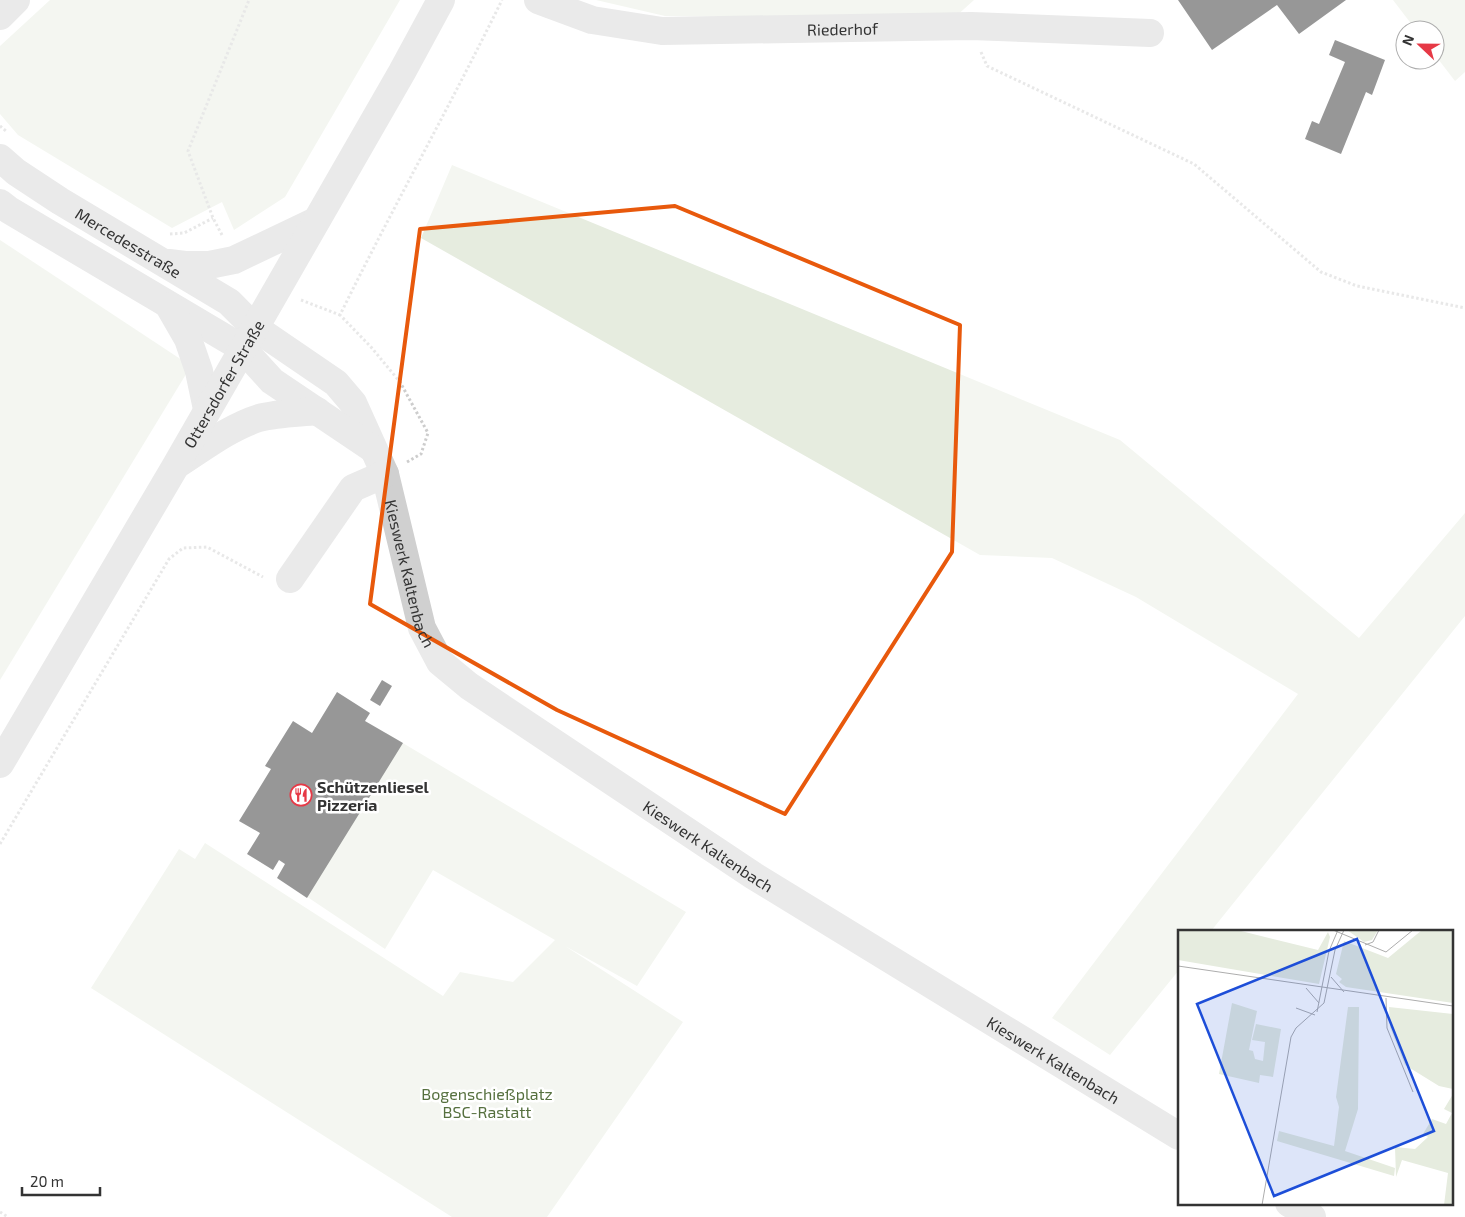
<svg xmlns="http://www.w3.org/2000/svg" width="1465" height="1217" viewBox="0 0 1465 1217" font-family="'Exo 2',sans-serif">
<rect width="100%" height="100%" fill="#fff"/>
<!-- green -->
<g fill="#e6ecdf">
<path d="M 50,0 L 400,0 L 285,197 L 234,230 L 222,202 L 172,228 L 18,135 L 0,114 L 0,46 Z"/>
<path d="M 596,0 L 974,0 L 954,18 L 665,16 Z"/>
<path d="M 1393,0 L 1465,0 L 1465,72 L 1455,81 L 1435,55 L 1435,30 L 1416,30 Z"/>
<path d="M 452,165 L 1120,440 L 1359,638 L 1465,513 L 1465,616 L 1211,931 L 1179,931 L 1179,970 L 1110,1055 L 1052,1018 L 1298,694 L 1136,597 L 1052,558 L 980,555 L 421,238 Z"/>
<path d="M 0,240 L 191,366 L 0,680 Z"/>
<path d="M 386,733 L 686,912 L 637,986 L 565,946 L 683,1022 L 547,1217 L 452,1217 L 91,988 L 179,849 L 195,859 L 205,843 L 443,996 L 460,972 L 513,982 L 555,940 L 433,870 L 385,949 L 291,886 Z"/>
</g>
<!-- building -->
<g fill="#1a1a1a">
<path d="M 1178,0 L 1346,0 L 1299,34 L 1277,5 L 1212,50 Z"/>
<path d="M 1335,40 L 1385,60 L 1372,95 L 1366,92 L 1341,154 L 1305,139 L 1312,121 L 1319,124 L 1345,62 L 1329,55 Z"/>
<path d="M 382,680 L 392,686 L 380,706 L 370,700 Z"/>
<path d="M 337,692 L 370,713 L 365,721 L 403,743 L 307,898 L 277,878 L 285,864 L 279,860 L 273,870 L 247,854 L 260,833 L 239,821 L 271,769 L 265,766 L 293,721 L 312,733 Z"/>
</g>
<g fill="none" stroke-linecap="round" stroke-linejoin="round">
<!-- path -->
<g stroke="#cdcdcd" stroke-width="3" stroke-dasharray="2.5 2.5" stroke-linecap="butt">
<path d="M 981,52 L 987,66 L 1194,164 L 1321,272 L 1357,286 L 1465,308"/>
<path d="M 0,126 L 6,131"/>
<path d="M 170,234 L 184,233 L 213,218"/>
<path d="M 222,235 L 213,218 L 188,151 L 249,0"/>
<path d="M 301,300 L 340,315"/>
<path d="M 407,462 L 421,454 L 428,433 L 400,382 L 371,347 L 340,315 C 392,209 450,106 502,0"/>
<path d="M 0,844 L 169,559 L 183,548 L 207,547 L 263,577"/>
<path d="M 0,1212 L 8,1217"/>
</g>
<!-- minor -->
<g stroke="#d0d0d0" stroke-width="28">
<path id="s1" d="M 538,0 L 592,20 L 662,31 L 971,26 L 1150,33"/>
<path d="M 0,16 L 16,0"/>
<path id="s2" d="M 0,158 L 16,172 L 60,201 L 229,302 L 254,327 L 336,383 L 353,403 L 385,474 L 422,628 L 440,662 L 469,686 L 754,876 L 1179,1136"/>
<path d="M 0,203 L 9,210 L 242,348 L 272,381 L 373,449"/>
<path d="M 169,263 L 185,265 L 209,265 L 234,260 L 316,221"/>
<path d="M 169,306 L 188,339 L 199,371 L 207,409"/>
<path d="M 178,464 C 203,448 230,427 259,418 C 277,413 298,413 317,411"/>
<path d="M 290,579 L 353,488 L 385,474"/>
<path id="s3" d="M 0,764 L 175,467 L 402,72 L 441,0"/>
<path d="M 1289,1203 L 1312,1217"/>
</g>
</g>
<!-- marked area -->
<path d="M0 0H1465V1217H0ZM 675,206 L 960,325 L 952,552 L 785,814 L 557,710 L 370,604 L 420,229 Z" fill="#fff" fill-opacity=".55" fill-rule="evenodd"/>
<path fill="none" stroke="#e8590c" stroke-width="4" stroke-linejoin="round" d="M 675,206 L 960,325 L 952,552 L 785,814 L 557,710 L 370,604 L 420,229 Z"/>
<!-- icons -->
<defs>
<g id="restaurant-ring" transform="scale(1.125)"><circle r="9.5" fill="#fff" stroke="#e63946" stroke-width="1.5"/><path d="M-5-6h1v4h1v-4h1v4h1v-4h1v5L-1.5 .5V6h-2V.5L-5-1ZM5-6V6H3V1.5H1.5Q1.5-4 5-6Z" fill="#e63946"/></g>
</defs>
<g fill-rule="evenodd">
<use href="#restaurant-ring" x="301" y="795"/>
</g>
<g text-anchor="middle" dominant-baseline="central" stroke-width="5" stroke-linejoin="round" paint-order="stroke">
<!-- street labels -->
<g font-size="16" fill="#333" stroke="#fff">
<text stroke="none"><textPath href="#s1" startOffset="309">Riederhof</textPath></text>
<text stroke="none"><textPath href="#s2" startOffset="154">Mercedesstraße</textPath></text>
<text stroke="none"><textPath href="#s3" startOffset="441">Ottersdorfer Straße</textPath></text>
<text stroke="none"><textPath href="#s2" startOffset="612">Kieswerk Kaltenbach</textPath></text>
<text stroke="none"><textPath href="#s2" startOffset="1032">Kieswerk Kaltenbach</textPath></text>
<text stroke="none"><textPath href="#s2" startOffset="1438">Kieswerk Kaltenbach</textPath></text>
</g>
<!-- poi labels -->
<g font-size="16" font-weight="bold" fill="#333" stroke="#fff" text-anchor="start">
<text x="317" y="786">Schützenliesel<tspan x="317" dy="18">Pizzeria</tspan></text>
</g>
<!-- park labels -->
<g font-size="16" fill="#56703f" stroke="#fff">
<text x="487" y="1093">Bogenschießplatz<tspan x="487" dy="18">BSC-Rastatt</tspan></text>
</g>
</g>
<!-- overview -->
<g transform="translate(1178 930)">
<rect width="275" height="275" fill="#fff"/>
<path d="M 0,0 L 59,0 L 140,20 L 150,2 L 152,7 L 141,54 L 0,30 ZM 169,0 L 200,0 L 194,10 L 186,12 ZM 244,0 L 275,0 L 275,73 L 168,57 L 161,52 L 164,49 L 158,44 L 166,11 L 210,28 ZM 54,73 L 79,81 L 71,120 L 75,121 L 77,129 L 85,131 L 87,112 L 74,110 L 78,94 L 103,99 L 95,147 L 82,145 L 81,153 L 41,144 ZM 170,77 L 181,77 L 180,179 L 167,221 L 217,238 L 216,246 L 99,211 L 101,201 L 156,216 L 161,177 L 158,167 ZM 211,77 L 275,84 L 275,159 L 261,156 L 227,135 L 212,97 ZM 275,164 L 275,275 L 266,275 L 270,243 L 224,230 L 218,247 L 217,217 L 237,219 L 250,207 L 245,204 L 254,189 L 268,194 L 274,183 L 266,179 Z" fill="#e6ecdf"/>
<path fill="none" stroke="#adadad" stroke-width="1" d="M 155,0 L 208,22 L 235,0M 187,15 L 195,12 L 201,0M 0,36 L 275,76M 153,47 L 166,62M 128,58 L 141,73M 208,68 L 209,98 L 235,162M 118,78 L 137,85M 139,82 L 151,21 L 160,0M 84,275 L 113,107 L 118,98 L 146,73 L 157,20 L 166,0"/>
<path fill="#1d4ed8" fill-opacity="0.15" stroke="#1d4ed8" stroke-width="2.5" d="M 179,9 L 256,201 L 96,266 L 19,74 Z"/>
<rect width="275" height="275" fill="none" stroke="#333" stroke-width="2.5"/>
</g>
<!-- north arrow -->
<g transform="translate(1420 45) rotate(292)"><circle r="24" fill="#ffffff" stroke="#adadad"/>
<path d="M0-4L9 19L0 12L-9 19Z" fill="#e63946"/>
<text y="-8" font-size="14" font-weight="bold" text-anchor="middle" fill="#333333">N</text>
</g>
<!-- scale -->
<path d="M22 1187v8h78v-8" fill="none" stroke="#333333" stroke-width="2.5"/>
<text x="30" y="1187" font-size="15" fill="#333333" stroke="#ffffff" stroke-width="4" paint-order="stroke">20 m</text>
</svg>
